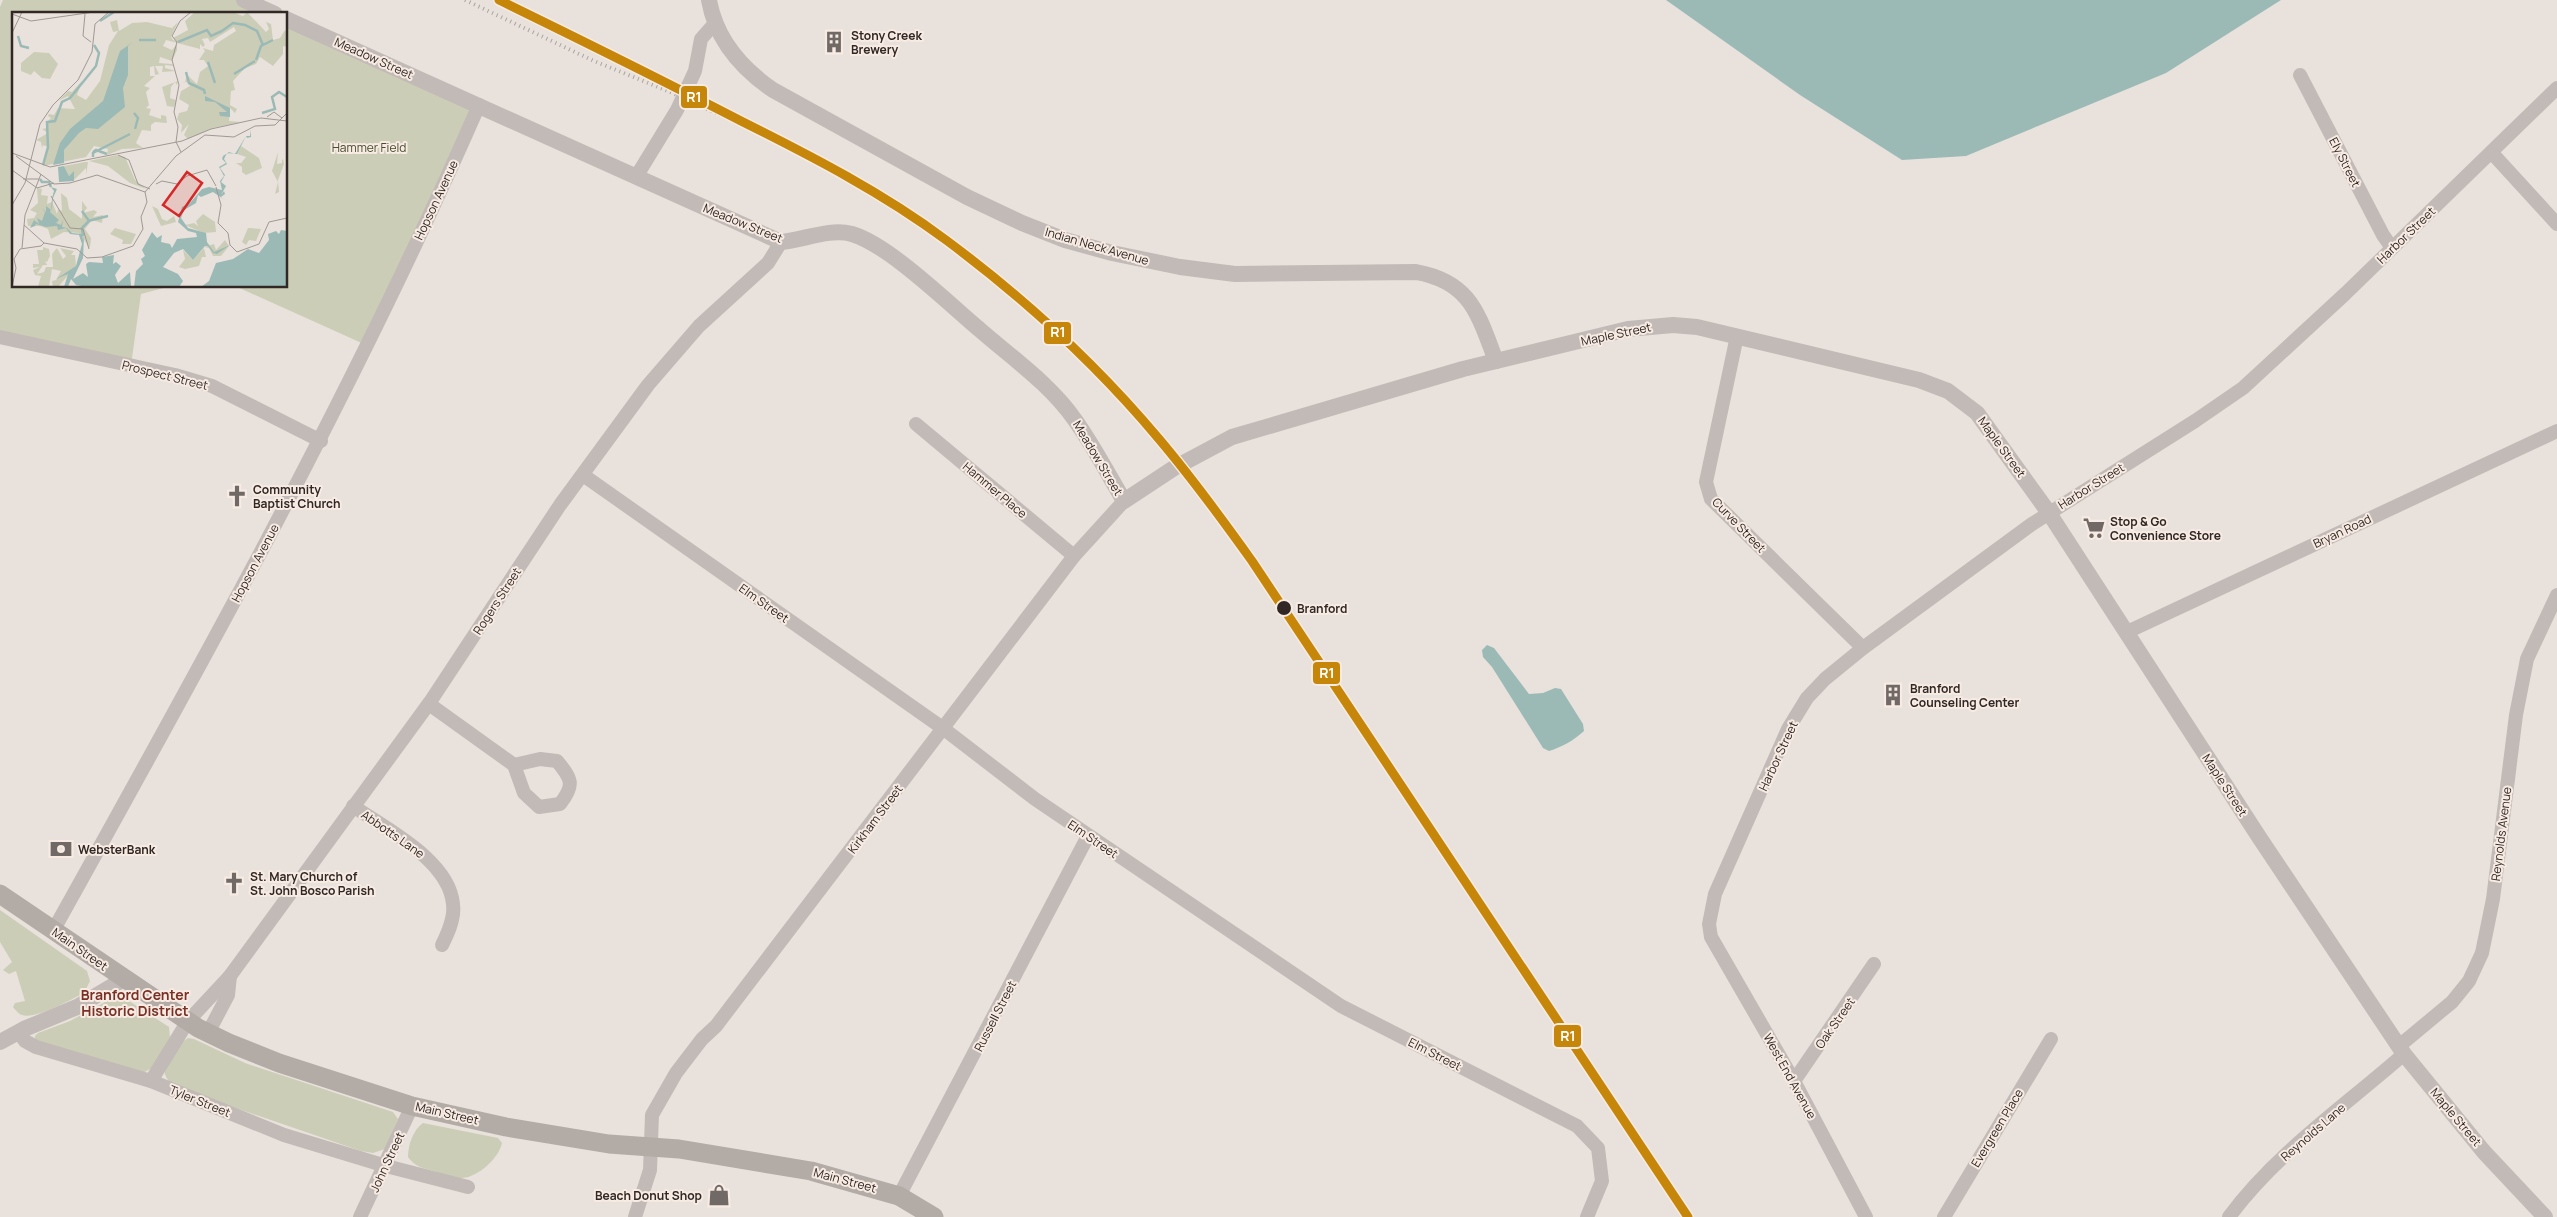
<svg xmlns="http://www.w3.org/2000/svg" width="2557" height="1217" viewBox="0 0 2557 1217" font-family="Manrope,sans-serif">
<rect width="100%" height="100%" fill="#e9e2dc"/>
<!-- green -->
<g fill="#cccdb7">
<path d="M 3,0 L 244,0 L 275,14 L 14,14 L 14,286 L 171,286 L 141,294 L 131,365 L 0,337 L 0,7 Z"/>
<path d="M 286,19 L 479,105 L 366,345 L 235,286 L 286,286 Z"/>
<path d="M 0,910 L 87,971 L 90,981 L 84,993 C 72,999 35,1020 22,1015 C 18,1014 16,1010 13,1007 L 15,1003 L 25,1001 L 16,971 L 9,974 L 3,970 L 12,962 L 0,942 Z"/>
<path d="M 116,996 L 123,997 L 169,1027 L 170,1038 L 152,1068 L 141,1074 L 35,1040 L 35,1036 L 38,1033 L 70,1021 Z"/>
<path d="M 188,1038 L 194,1039 L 245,1063 L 393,1112 L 398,1119 L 385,1149 L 373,1153 L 361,1151 L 218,1102 L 169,1082 C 167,1078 164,1075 165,1071 C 166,1061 180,1042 188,1038 Z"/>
<path d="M 423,1123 L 498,1138 L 502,1143 C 499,1158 477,1179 460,1178 C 452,1178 442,1174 434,1171 C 423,1168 415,1167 408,1157 C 408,1145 413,1130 423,1123 Z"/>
</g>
<!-- water -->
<g fill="#9bbab6">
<path d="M 1666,0 L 2281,0 L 2166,73 L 1966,156 L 1902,160 L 1800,95 Z"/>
<path d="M 1487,645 L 1494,648 L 1529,694 L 1543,693 L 1555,688 L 1561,689 L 1583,724 L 1584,731 C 1573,741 1562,747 1549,751 L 1543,748 L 1492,667 L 1483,657 L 1482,650 Z"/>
</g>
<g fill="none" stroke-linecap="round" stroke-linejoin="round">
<!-- minor -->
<g stroke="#c2bab6" stroke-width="14">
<path d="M 2300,75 L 2383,235 L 2392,248"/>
<path d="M 2492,153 L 2557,224"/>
<path d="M 636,177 L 677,110 L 695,71 L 701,39 L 715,23"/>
<path d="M 1737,336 L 1706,482 L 1711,499 L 1863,648"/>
<path d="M 0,337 L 175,375 L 212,386 L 321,441"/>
<path d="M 916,424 L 1074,556"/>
<path d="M 583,475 L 944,729 L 1035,799 L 1341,1006 L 1577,1126 L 1598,1148 L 1602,1181 L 1587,1217"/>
<path d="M 2127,632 L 2557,431"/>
<path d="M 429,704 L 514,765 L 540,759 L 557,761 C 572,779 575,785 560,804 L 539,807 L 524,793 L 514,765"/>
<path d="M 353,806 C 386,829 449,860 453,904 C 455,918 448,933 442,945"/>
<path d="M 53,931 C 204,660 355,389 479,105"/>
<path d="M 19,1032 L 25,1041 L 36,1047 L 151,1081 L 284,1135 L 386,1166 L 468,1187"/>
<path d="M 208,1033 L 228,995 L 230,976"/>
<path d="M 2399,1046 L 2452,1002 L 2469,981 L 2482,953 L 2493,899 L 2516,715 L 2527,659 L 2557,595"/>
<path d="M 151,1081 L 188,1021 L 230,976 L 430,702 L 560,505 L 648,385 L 699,326 L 768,263 L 781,242"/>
<path d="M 1794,1081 L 1874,964"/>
<path d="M 899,1196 L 1088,836"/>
<path d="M 360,1217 L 412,1106"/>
<path d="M 635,1217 L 650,1170 L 652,1115 L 676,1073 L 702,1039 L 716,1026 L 1074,556 L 1124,501"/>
<path d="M 1866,1217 L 1794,1081 L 1711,937 L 1709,924 L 1715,894 L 1788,729 L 1807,698 L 1825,679 L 1863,648 L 2032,524 L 2195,421 L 2243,388 L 2345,294 L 2557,88"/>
<path d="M 1944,1217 L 2051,1039"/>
<path d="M 2229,1217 C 2276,1153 2345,1106 2404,1054"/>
</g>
<!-- tertiary -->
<g stroke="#c2bab6" stroke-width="16">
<path d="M 244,0 L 275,14"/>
<path d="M 709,0 C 716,40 741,68 773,90 L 967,197 L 1022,223 L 1065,240 L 1112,253 L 1180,267 L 1235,274 L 1416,272 C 1471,282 1478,314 1496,361"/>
<path d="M 286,19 L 781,242 C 804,240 829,228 852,234 C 889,245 948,303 979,329 C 1012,358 1050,384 1075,420 C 1093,445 1108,474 1124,501 L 1174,468 L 1232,437 L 1463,369 L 1628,329 L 1673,325 L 1697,327 L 1919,380 L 1948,391 L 1977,413 L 2049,513 L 2259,837 L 2404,1054 L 2484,1152 L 2545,1217"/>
<path d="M 0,1042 L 24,1029 L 77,1007 L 124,979"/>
</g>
<!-- secondary -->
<path stroke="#b3aba6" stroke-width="19" d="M 0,894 L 198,1028 L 229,1043 L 279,1063 L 412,1106 L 506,1127 L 609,1144 L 679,1149 L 811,1171 L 899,1196 L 934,1217"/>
<!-- rail -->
<path stroke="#a9a4a0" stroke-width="4" stroke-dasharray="1 4" stroke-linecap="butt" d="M 465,0 L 594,61 L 668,91 L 819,160"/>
<!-- rail-1 casing -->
<g stroke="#f7ebe3" stroke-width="12">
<path id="rail-1" d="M 499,0 C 581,40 662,80 743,122 C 813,157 883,193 946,240 C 1024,298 1096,364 1159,439 C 1192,478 1222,519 1252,561 L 1688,1217"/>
</g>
<!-- rail-1 -->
<use href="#rail-1" stroke="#c68609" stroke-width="9"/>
</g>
<!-- icons -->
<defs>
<g id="building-bare" transform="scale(1.725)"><path d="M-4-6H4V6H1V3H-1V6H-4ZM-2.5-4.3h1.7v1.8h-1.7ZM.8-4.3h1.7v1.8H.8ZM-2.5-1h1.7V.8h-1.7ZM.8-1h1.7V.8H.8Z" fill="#716965" stroke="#f7ebe3" stroke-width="2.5" paint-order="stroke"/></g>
<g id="church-bare" transform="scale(1.725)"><path d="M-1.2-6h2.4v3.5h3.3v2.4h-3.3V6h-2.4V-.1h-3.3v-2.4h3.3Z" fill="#716965" stroke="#f7ebe3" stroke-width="2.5" paint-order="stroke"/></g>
<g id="supermarket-bare" transform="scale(1.725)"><path d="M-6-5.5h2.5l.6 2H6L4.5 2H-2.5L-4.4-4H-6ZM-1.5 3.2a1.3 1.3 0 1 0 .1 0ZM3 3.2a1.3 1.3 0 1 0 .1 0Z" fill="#716965" stroke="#f7ebe3" stroke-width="2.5" paint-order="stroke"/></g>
<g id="bank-bare" transform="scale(1.725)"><path d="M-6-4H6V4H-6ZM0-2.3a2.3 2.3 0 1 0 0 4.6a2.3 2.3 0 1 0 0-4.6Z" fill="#716965" stroke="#f7ebe3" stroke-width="2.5" paint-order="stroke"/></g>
<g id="shop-bare" transform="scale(1.725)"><path d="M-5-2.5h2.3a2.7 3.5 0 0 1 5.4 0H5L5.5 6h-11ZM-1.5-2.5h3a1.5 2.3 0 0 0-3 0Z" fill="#716965" stroke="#f7ebe3" stroke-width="2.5" paint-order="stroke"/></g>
</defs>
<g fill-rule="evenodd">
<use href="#building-bare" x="834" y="42"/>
<use href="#church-bare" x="237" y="496"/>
<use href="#supermarket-bare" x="2094" y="528"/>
<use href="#building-bare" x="1893" y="695"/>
<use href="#bank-bare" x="61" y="849"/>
<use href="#church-bare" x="234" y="883"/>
<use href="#shop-bare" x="719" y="1195"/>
</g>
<!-- markers -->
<circle fill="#312825" stroke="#f7ebe3" stroke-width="2" cx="1284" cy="608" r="8"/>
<g text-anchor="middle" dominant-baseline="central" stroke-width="4" stroke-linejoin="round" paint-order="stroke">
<!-- poi labels -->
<g font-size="12" font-weight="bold" fill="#312825" stroke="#f7ebe3" text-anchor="start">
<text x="851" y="35">Stony Creek<tspan x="851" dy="14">Brewery</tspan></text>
<text x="253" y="489">Community<tspan x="253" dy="14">Baptist Church</tspan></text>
<text x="2110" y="521">Stop &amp; Go<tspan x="2110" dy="14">Convenience Store</tspan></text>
<text x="1910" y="688">Branford<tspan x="1910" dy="14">Counseling Center</tspan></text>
<text x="78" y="849">WebsterBank</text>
<text x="250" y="876">St. Mary Church of<tspan x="250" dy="14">St. John Bosco Parish</tspan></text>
<text x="702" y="1195" text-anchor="end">Beach Donut Shop</text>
</g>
<!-- street labels -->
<g font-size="12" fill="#312825" stroke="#f7ebe3">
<text transform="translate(374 58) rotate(24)">Meadow Street</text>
<text transform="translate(2345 162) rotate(63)">Ely Street</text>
<text transform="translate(436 200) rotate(-65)">Hopson Avenue</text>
<text transform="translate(743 223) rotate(22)">Meadow Street</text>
<text transform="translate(2406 235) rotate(-44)">Harbor Street</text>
<text transform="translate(1097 246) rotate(16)">Indian Neck Avenue</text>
<text transform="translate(1616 334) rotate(-12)">Maple Street</text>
<text transform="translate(165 375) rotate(14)">Prospect Street</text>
<text transform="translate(2002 447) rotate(54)">Maple Street</text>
<text transform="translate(1098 458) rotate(59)">Meadow Street</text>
<text transform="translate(2091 486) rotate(-32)">Harbor Street</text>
<text transform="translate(995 490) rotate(40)">Hammer Place</text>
<text transform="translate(1739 525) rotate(46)">Curve Street</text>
<text transform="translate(2342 531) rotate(-25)">Bryan Road</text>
<text transform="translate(255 563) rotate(-62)">Hopson Avenue</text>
<text transform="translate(497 601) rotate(-57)">Rogers Street</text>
<text transform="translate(764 603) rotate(35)">Elm Street</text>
<text transform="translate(1778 756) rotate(-65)">Harbor Street</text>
<text transform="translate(2225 785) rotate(57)">Maple Street</text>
<text transform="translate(875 819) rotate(-53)">Kirkham Street</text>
<text transform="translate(393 834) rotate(35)">Abbotts Lane</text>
<text transform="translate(2501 834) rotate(-83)">Reynolds Avenue</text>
<text transform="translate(1093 839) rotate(34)">Elm Street</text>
<text transform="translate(80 949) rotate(35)">Main Street</text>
<text transform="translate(995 1016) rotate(-63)">Russell Street</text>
<text transform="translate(1835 1023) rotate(-55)">Oak Street</text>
<text transform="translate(1435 1054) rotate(27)">Elm Street</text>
<text transform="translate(1790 1076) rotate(61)">West End Avenue</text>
<text transform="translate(200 1101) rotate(22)">Tyler Street</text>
<text transform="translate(447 1113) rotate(13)">Main Street</text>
<text transform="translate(2456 1117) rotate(50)">Maple Street</text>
<text transform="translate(1997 1128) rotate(-59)">Evergreen Place</text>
<text transform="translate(2313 1132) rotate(-41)">Reynolds Lane</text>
<text transform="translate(387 1162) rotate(-65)">John Street</text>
<text transform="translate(845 1180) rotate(15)">Main Street</text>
</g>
<!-- park labels -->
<g font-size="12" fill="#454d2b" stroke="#f7ebe3">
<text x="369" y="147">Hammer Field</text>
</g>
<!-- stop labels -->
<g font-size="12" font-weight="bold" fill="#312825" stroke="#f7ebe3" text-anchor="start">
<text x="1297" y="608">Branford</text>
</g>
<!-- neighbourhood labels -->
<g font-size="14" font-weight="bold" fill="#7a3025" stroke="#f7ebe3">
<text x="135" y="994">Branford Center<tspan x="135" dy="16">Historic District</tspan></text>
</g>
</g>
<!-- overview -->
<g transform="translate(12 12)">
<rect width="275" height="275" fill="#e9e2dc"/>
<path d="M 183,0 L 220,0 L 231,4 L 235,0 L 254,20 L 257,17 L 254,10 L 259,12 L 261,28 L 268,26 L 273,18 L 275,21 L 275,35 L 271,34 L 271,42 L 261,54 L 248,45 L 244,52 L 233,56 L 221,69 L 223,78 L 219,79 L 218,93 L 225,97 L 223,101 L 218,96 L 217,109 L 229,110 L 201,116 L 176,127 L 172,123 L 177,112 L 169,121 L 170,113 L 165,107 L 167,101 L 175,99 L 177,93 L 167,87 L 169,79 L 178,74 L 175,70 L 167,71 L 173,70 L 175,63 L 185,72 L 188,60 L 196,54 L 192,48 L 187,48 L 193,39 L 191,36 L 201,39 L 202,33 L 224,19 L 222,15 L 198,30 L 196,26 L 190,27 L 193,33 L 191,35 L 188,32 L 188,37 L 154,28 L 151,34 L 160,38 L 165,32 L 165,38 L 160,49 L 148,45 L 147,51 L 160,52 L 162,54 L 153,53 L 153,56 L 164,59 L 150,60 L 151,54 L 143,54 L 147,62 L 143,63 L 142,54 L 138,55 L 138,64 L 143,64 L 132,74 L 138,76 L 134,80 L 137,93 L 134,96 L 139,97 L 137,103 L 149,107 L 149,103 L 154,104 L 155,111 L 143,110 L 139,113 L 139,119 L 130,118 L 124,131 L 131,136 L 110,137 L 95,143 L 96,137 L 82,134 L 74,145 L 31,154 L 36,135 L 31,133 L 30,136 L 29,130 L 24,128 L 36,121 L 30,117 L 35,116 L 35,110 L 39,106 L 36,104 L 37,102 L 42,103 L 46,96 L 63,97 L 56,84 L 46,89 L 56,79 L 60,80 L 70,69 L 65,83 L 74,88 L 88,69 L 97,33 L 106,19 L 101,20 L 98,10 L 105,8 L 107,19 L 120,11 L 135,10 L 160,16 L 166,10 L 159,25 L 161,28 L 165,29 L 161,26 L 176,18 L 173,9 ZM 22,40 L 37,41 L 46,52 L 38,67 L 30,66 L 22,59 L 19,63 L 9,59 L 9,51 ZM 166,69 L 165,73 L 163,70 L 159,75 L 158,86 L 164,88 L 162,95 L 155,94 L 150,75 ZM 229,134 L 247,146 L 250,156 L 234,163 L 230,160 L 230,155 L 224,151 L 229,151 L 234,145 L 225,142 ZM 266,140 L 265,152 L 270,151 L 270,148 L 271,147 L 272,152 L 266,168 L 267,180 L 263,182 L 266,170 L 260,159 ZM 105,143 L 113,145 L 123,168 L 134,177 L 118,171 L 96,154 L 77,149 ZM 73,150 L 76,150 L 74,163 L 74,156 L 61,169 L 62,160 L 57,164 L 52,154 ZM 25,176 L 30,177 L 29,183 L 36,184 L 35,192 L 40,190 L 45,202 L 46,197 L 50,199 L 49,181 L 55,186 L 57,197 L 70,207 L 70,189 L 75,196 L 71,201 L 82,198 L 85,200 L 81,205 L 91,203 L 90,211 L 80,208 L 73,217 L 79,226 L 78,236 L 67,221 L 52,220 L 39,227 L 36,217 L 28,214 L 16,214 L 15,207 L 22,206 L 25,201 L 18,198 L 26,191 ZM 140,194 L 146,197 L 150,207 L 155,209 L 162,204 L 164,210 L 149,214 ZM 191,202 L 203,210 L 204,220 L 192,221 L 173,213 L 182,211 L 186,214 L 184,209 ZM 103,216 L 124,222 L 119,232 L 110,232 L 111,228 L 98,222 ZM 236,216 L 249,217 L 244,229 L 237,228 L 234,233 L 230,230 ZM 213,228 L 217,234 L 209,244 L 201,244 L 197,236 L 192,235 L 202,232 L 204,238 ZM 31,235 L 37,237 L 38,244 L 35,250 L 33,249 L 35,253 L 31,253 L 25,262 L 32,260 L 34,255 L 41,255 L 40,242 L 45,236 L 51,247 L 54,244 L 48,236 L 62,239 L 59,243 L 63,243 L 64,254 L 46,275 L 41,275 L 40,269 L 44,268 L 49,259 L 40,257 L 37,275 L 26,275 L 29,264 L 23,263 L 21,258 L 28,255 L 21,256 L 21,252 L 27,252 L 25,238 L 31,238 ZM 192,236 L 194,245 L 190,245 L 187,254 L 173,257 L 167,255 L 173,247 L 171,238 L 181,248 Z" fill="#cccdb7"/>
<path d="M 121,30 L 116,34 L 116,63 L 111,76 L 113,95 L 86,117 L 74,116 L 67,121 L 52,138 L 52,151 L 41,153 L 48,131 L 58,117 L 91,89 L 108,39 ZM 193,84 L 218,96 L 218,105 L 208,104 L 207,100 L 215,100 L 203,90 L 193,89 ZM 239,118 L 239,125 L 235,126 L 234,124 L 225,142 L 215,141 L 212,147 L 215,152 L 208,156 L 213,163 L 209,170 L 214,174 L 209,183 L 212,179 L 213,182 L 209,185 L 213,188 L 201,180 L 189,185 L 186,183 L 184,191 L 172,198 L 169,206 L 176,216 L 194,221 L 195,230 L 202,240 L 218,233 L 205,242 L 201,241 L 196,234 L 193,234 L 181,248 L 171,237 L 162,241 L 151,255 L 166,262 L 171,269 L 167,275 L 122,275 L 124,259 L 131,252 L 129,247 L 133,244 L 130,238 L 140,220 L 145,226 L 150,223 L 149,230 L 158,232 L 160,236 L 165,227 L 185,225 L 184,221 L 176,219 L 166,210 L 170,195 L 178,191 L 190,177 L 197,175 L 210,178 L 208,169 L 212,164 L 207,155 L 214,151 L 210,147 L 211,144 L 217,140 L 223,142 L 234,124 L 238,124 ZM 52,154 L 57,164 L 62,159 L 62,169 L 47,170 L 46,155 ZM 39,175 L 45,177 L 41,186 L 40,196 L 38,200 L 47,208 L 44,211 L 49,213 L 51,208 L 50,215 L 55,216 L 60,221 L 70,222 L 71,228 L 72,225 L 71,246 L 61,267 L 71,261 L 76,265 L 74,252 L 77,250 L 91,251 L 90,245 L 102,243 L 101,252 L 104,250 L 109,254 L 103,263 L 106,271 L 118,260 L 119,274 L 75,275 L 64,273 L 59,267 L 56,275 L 52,275 L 56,262 L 44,267 L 64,254 L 70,232 L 67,223 L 58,222 L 54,216 L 46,218 L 45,214 L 34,215 L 24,212 L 23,214 L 18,216 L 22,208 L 27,212 L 25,206 L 30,209 L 33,200 L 30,196 L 34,200 L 34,194 L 39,198 L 40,186 L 42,179 ZM 269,218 L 275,219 L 275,275 L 189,275 L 197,269 L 204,251 L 221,247 L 236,237 L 247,241 L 257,228 L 256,222 L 264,219 L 267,222 Z" fill="#9bbab6"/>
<path fill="none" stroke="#9bbab6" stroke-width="2.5" d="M 88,9 L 102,0M 210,19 L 221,11 L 233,13 L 245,19 L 251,33M 6,24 L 9,34 L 17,36M 127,28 L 144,28M 166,30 L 195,18 L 199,24 L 210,19M 244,48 L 249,34 L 261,28M 196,50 L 203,71M 174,60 L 177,71 L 192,78 L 193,82M 222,62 L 243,49M 122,101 L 126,106 L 123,117M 250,101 L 263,97 L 260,85 L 267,80 L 275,85M 81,140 L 84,138 L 95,142M 81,145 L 81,141 L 118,122M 31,153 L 36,135 L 35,110 L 43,109 L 50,90 L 58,86 L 84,54 L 87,41 L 82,33M 28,167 L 30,170 L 37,170 L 39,175M 70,199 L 77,209 L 70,216 L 71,224M 76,209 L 96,204"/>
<path fill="none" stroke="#9f9893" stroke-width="1" d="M 0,2 L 19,9 L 82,0M 73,2 L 71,24 L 79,30M 0,21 L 10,0M 255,105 L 262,100 L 270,106M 169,140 L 164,130 L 166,115 L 162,100 L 167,73 L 160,48 L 165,30 L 160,24 L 168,9 L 179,0M 0,141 L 38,155 L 170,129 L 199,117 L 249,106 L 275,109M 106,143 L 117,148 L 126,172 L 138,177M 4,144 L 42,172M 0,158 L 25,176 L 42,171M 11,167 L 27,167M 42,172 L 58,171 L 85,163 L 133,180 L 164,144 L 193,123 L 222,125 L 243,114 L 263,113 L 275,101M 144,172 L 150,169 L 165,172 L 175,164 L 195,158 L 204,174M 204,175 L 209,193 L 206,211 L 216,221 L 218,233 L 225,240 L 247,232 L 257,210 L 275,206M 39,184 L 58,216 L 71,217 L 77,237M 0,193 L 13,171 L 28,112 L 41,93 L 66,68 L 80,40 L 83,12 L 97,0M 12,213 L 32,231 L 65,237 L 75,246 L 90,245 L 121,234 L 131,217 L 129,205 L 135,190 L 133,180M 10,236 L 13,203 L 29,162M 0,275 L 4,256 L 2,247 L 8,237 L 29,234 L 32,231"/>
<path fill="#d62828" fill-opacity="0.15" stroke="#d62828" stroke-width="2.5" d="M 175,160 L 190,171 L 167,204 L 151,193 Z"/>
<rect width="275" height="275" fill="none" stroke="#312825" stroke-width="2.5"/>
</g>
<g stroke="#f7ebe3" stroke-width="2">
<rect x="680" y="85" width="28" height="24" rx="5" fill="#c68609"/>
<rect x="1043" y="321" width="29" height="24" rx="5" fill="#c68609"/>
<rect x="1312" y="661" width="29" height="24" rx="5" fill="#c68609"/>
<rect x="1553" y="1024" width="29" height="24" rx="5" fill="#c68609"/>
</g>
<g font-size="14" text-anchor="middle" font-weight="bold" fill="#fff">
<text x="694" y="102">R1</text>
<text x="1058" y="337">R1</text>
<text x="1327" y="678">R1</text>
<text x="1568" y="1041">R1</text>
</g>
</svg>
